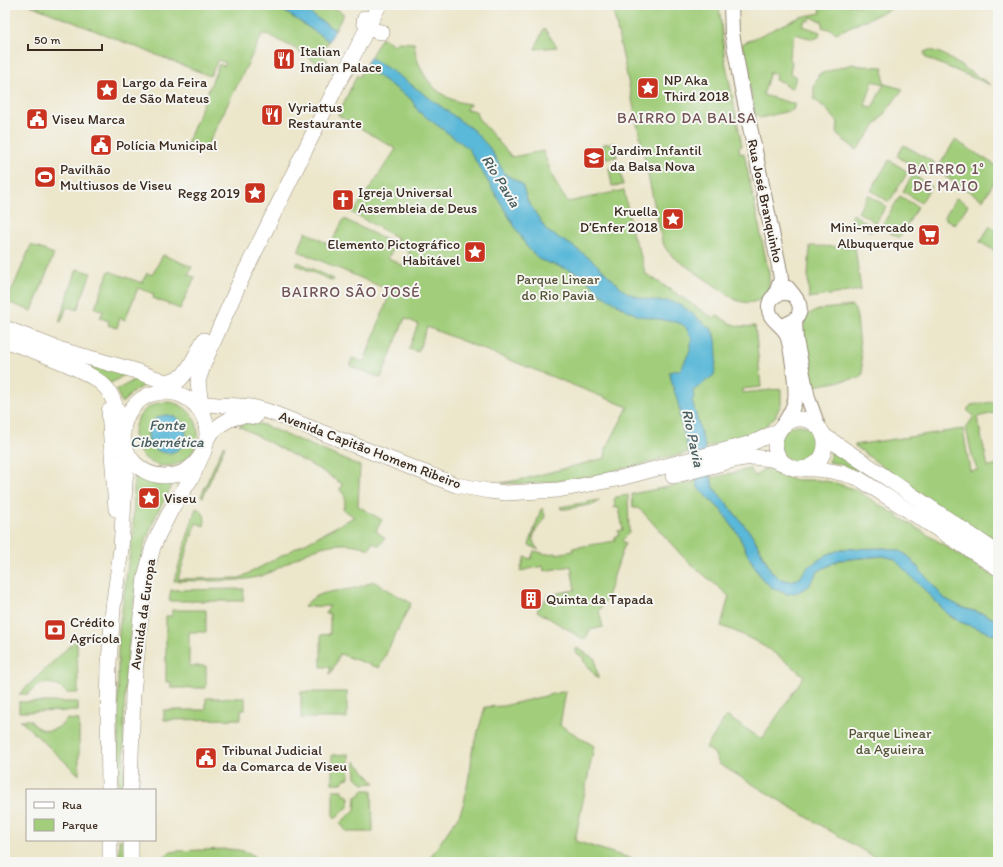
<svg xmlns="http://www.w3.org/2000/svg" width="1003" height="867" viewBox="0 0 1003 867" font-family="Itim,sans-serif">
<rect width="100%" height="100%" fill="#f6f6f2"/>
<filter id="ink" filterUnits="userSpaceOnUse"><feTurbulence type="fractalNoise" baseFrequency=".025" numOctaves="2"/><feDisplacementMap in="SourceGraphic" scale="8" xChannelSelector="R" yChannelSelector="G"/><feConvolveMatrix kernelMatrix="1 2 1 2 8 2 1 2 1" color-interpolation-filters="sRGB"/></filter>
<filter id="wash" filterUnits="userSpaceOnUse"><feTurbulence type="fractalNoise" baseFrequency=".012" numOctaves="4" result="noise"/><feDisplacementMap in="SourceGraphic" scale="16" xChannelSelector="R" yChannelSelector="G"/><feGaussianBlur stdDeviation="0.9" result="paint"/><feColorMatrix in="noise" values="0 0 0 0 0 0 0 0 0 0 0 0 0 0 0 0 0 1.4 0 .05"/><feComposite in="paint" operator="in"/></filter>
<g filter="url(#wash)">
<rect width="100%" height="100%" fill="#ece6cb"/>
<!-- green -->
<g fill="#a2ce7c" stroke="#6e7c4d" fill-rule="evenodd">
<path d="M 30,5 L 275,5 L 329,41 L 321,55 L 328,60 L 324,66 L 310,59 L 311,57 L 267,34 L 266,35 L 263,33 L 204,152 L 187,144 L 219,64 L 224,66 L 226,63 L 218,60 L 210,76 Z"/>
<path d="M 297,5 L 330,5 L 344,14 L 335,30 Z"/>
<path d="M 612,5 L 719,5 L 725,60 L 742,146 L 739,147 L 740,154 L 744,153 L 769,274 C 769,279 770,284 768,289 C 763,303 748,305 736,300 L 673,257 L 666,249 L 662,241 Z"/>
<path d="M 819,5 L 900,5 L 836,33 L 832,30 L 822,27 L 823,22 L 811,17 L 809,21 L 805,20 L 803,26 L 820,32 L 819,37 L 813,39 L 795,34 L 789,56 L 789,58 L 792,62 L 790,74 L 796,76 L 793,88 L 784,85 L 785,83 L 775,80 L 776,74 L 770,72 L 763,95 L 795,104 L 793,110 L 760,118 L 755,114 L 742,44 L 800,17 L 821,13 Z"/>
<path d="M 544,28 L 557,47 L 535,49 Z"/>
<path d="M 382,37 L 394,45 L 398,42 L 414,43 C 417,73 437,101 470,104 L 470,106 L 467,106 L 466,110 L 473,110 L 476,112 L 478,118 L 512,157 L 543,151 C 551,172 554,184 568,202 L 624,190 L 633,237 L 639,249 L 645,273 L 713,318 L 717,315 C 732,325 737,328 755,326 L 761,387 L 742,389 L 742,393 L 781,389 L 781,404 L 775,417 L 761,430 L 739,438 L 668,458 L 667,457 L 656,460 L 656,461 L 592,476 L 560,481 L 530,484 L 501,483 L 524,479 L 605,458 L 606,449 L 628,407 L 427,327 L 418,352 L 409,349 L 418,324 L 405,318 L 381,378 L 350,366 L 352,358 L 364,362 L 390,293 L 389,290 L 298,251 L 306,232 L 330,245 L 344,219 L 394,244 L 398,238 L 347,210 L 349,207 L 355,210 L 396,149 L 338,115 L 357,75 L 359,77 ZM 396,244 L 410,252 L 403,266 L 388,258 Z"/>
<path d="M 930,50 L 941,53 L 991,85 L 926,58 L 924,52 Z"/>
<path d="M 852,64 L 860,66 L 883,67 L 884,84 L 903,89 L 857,150 L 837,135 L 838,122 L 825,108 L 814,99 L 814,86 L 819,74 ZM 873,81 L 884,84 L 872,108 L 865,105 Z"/>
<path d="M 955,140 L 998,167 L 998,176 L 983,200 L 936,171 Z"/>
<path d="M 614,143 L 617,157 L 606,158 L 603,144 Z"/>
<path d="M 904,145 L 935,163 L 928,175 L 897,156 Z"/>
<path d="M 889,160 L 908,172 L 889,202 L 871,190 Z"/>
<path d="M 620,166 L 623,185 L 612,186 L 609,168 Z"/>
<path d="M 913,175 L 931,186 L 921,203 L 903,191 Z"/>
<path d="M 868,195 L 886,206 L 876,223 L 858,212 Z"/>
<path d="M 900,196 L 918,207 L 899,238 L 881,227 Z"/>
<path d="M 956,198 L 968,205 L 955,225 L 944,218 Z"/>
<path d="M 853,214 L 874,228 L 871,232 L 850,218 Z"/>
<path d="M 990,226 L 998,231 L 998,253 L 980,242 Z"/>
<path d="M 31,245 L 54,254 L 32,311 L 7,302 Z"/>
<path d="M 810,246 L 855,247 L 861,290 L 809,298 L 808,277 Z"/>
<path d="M 163,255 L 192,267 L 188,275 L 195,277 L 180,309 L 153,298 L 154,294 L 138,288 L 125,320 L 120,318 L 117,328 L 108,325 L 109,321 L 100,318 L 103,311 L 95,308 L 109,271 L 142,283 L 147,273 L 152,275 Z"/>
<path d="M 298,262 L 334,279 L 333,281 L 296,265 Z"/>
<path d="M 77,269 L 91,273 L 77,310 L 67,307 L 61,322 L 59,321 Z"/>
<path d="M 852,306 L 855,310 L 857,318 L 863,374 L 858,378 L 814,386 C 811,374 799,336 802,325 C 803,320 807,315 811,313 C 823,307 839,308 852,306 Z"/>
<path d="M 46,350 L 126,374 L 111,383 Z"/>
<path d="M 135,377 L 145,382 L 144,385 L 134,391 L 122,403 L 116,390 L 131,382 Z"/>
<path d="M 998,396 L 998,412 L 977,417 L 988,467 L 998,465 L 998,478 L 994,481 L 996,481 L 998,488 L 998,546 L 903,482 L 854,445 L 963,429 L 970,471 L 978,470 L 973,460 L 966,428 L 974,416 L 967,410 L 971,405 L 993,402 Z"/>
<circle cx="166" cy="434" r="32"/>
<path d="M 246,423 L 254,423 L 263,425 L 360,466 L 358,506 L 382,520 L 376,531 L 385,538 L 379,546 L 373,542 L 369,549 C 346,539 319,545 298,557 C 284,564 273,573 257,577 C 234,583 199,580 174,581 L 196,508 C 205,512 206,517 204,526 L 196,523 L 178,579 L 240,578 L 354,517 L 343,509 C 346,500 347,497 340,490 L 342,484 L 324,472 L 239,426 Z"/>
<circle cx="799" cy="444" r="19"/>
<path d="M 223,446 L 225,446 L 203,497 L 201,496 Z"/>
<path d="M 832,450 L 864,472 L 868,476 C 855,470 843,464 829,462 Z"/>
<path d="M 750,469 L 755,476 L 764,469 L 770,470 L 793,480 L 819,480 L 836,483 L 856,490 L 998,579 L 998,621 L 984,614 L 963,608 L 944,598 L 908,556 L 900,551 L 886,548 L 842,549 L 808,567 L 798,579 L 790,581 L 780,579 L 771,571 L 753,536 L 713,487 L 711,478 Z"/>
<path d="M 139,477 L 154,483 L 170,484 L 172,486 L 156,515 L 144,546 L 133,606 L 126,671 L 124,717 L 124,790 L 118,790 L 118,655 L 119,630 L 133,529 L 134,481 L 135,478 Z"/>
<path d="M 697,481 L 698,488 L 721,510 L 738,534 L 748,555 L 762,579 L 774,589 L 788,594 L 809,586 L 817,572 L 839,560 L 883,556 L 895,559 L 952,618 L 998,636 L 998,862 L 882,862 L 719,764 L 714,753 L 706,748 L 726,716 L 762,739 L 804,676 C 778,654 753,637 721,626 L 729,596 L 684,558 L 642,511 L 637,508 L 633,508 L 632,494 Z"/>
<path d="M 628,495 L 629,533 L 622,540 L 625,543 L 606,600 L 599,611 L 603,627 L 590,630 L 585,640 L 537,611 L 548,595 L 575,590 L 571,566 L 544,571 L 543,566 L 520,571 L 525,557 L 531,559 L 534,551 L 546,554 L 556,553 L 556,554 L 573,551 L 572,548 L 615,541 L 615,536 L 619,535 L 618,531 L 623,530 L 619,507 L 613,508 L 615,505 L 614,500 L 616,497 Z"/>
<path d="M 600,500 L 595,504 L 566,509 L 561,509 L 560,507 Z"/>
<path d="M 541,509 L 543,509 L 545,516 C 540,528 525,537 539,550 L 529,545 Z"/>
<path d="M 373,581 L 411,603 L 379,668 L 340,654 L 330,675 L 330,667 L 321,667 L 321,635 L 330,634 L 330,614 L 325,614 L 330,606 L 304,607 C 316,590 336,592 355,588 C 361,587 367,584 373,581 Z"/>
<path d="M 244,589 L 243,601 L 169,601 L 171,590 Z"/>
<path d="M 172,610 L 206,610 L 206,632 L 189,632 L 189,666 L 206,666 L 206,688 L 171,688 L 171,682 L 166,682 L 166,616 L 172,616 Z"/>
<path d="M 77,639 L 78,693 L 67,693 C 55,681 40,679 29,694 L 19,694 Z"/>
<path d="M 577,648 L 595,659 L 598,679 L 583,660 L 584,658 L 575,652 Z"/>
<path d="M 566,691 L 560,725 L 594,746 L 575,841 L 642,862 L 427,862 L 459,815 L 464,803 L 471,765 L 472,752 L 485,707 L 503,706 Z"/>
<rect x="301" y="692" width="46" height="26"/>
<path d="M 206,698 L 245,698 L 245,710 L 241,710 L 241,719 L 164,720 L 164,710 L 206,710 Z"/>
<path d="M 19,702 L 78,702 L 78,711 L 19,712 Z"/>
<path d="M 67,719 L 79,720 L 79,775 L 20,720 L 30,720 C 40,735 57,733 67,719 Z"/>
<path d="M 349,754 L 349,778 L 344,779 L 342,783 L 332,783 L 332,755 Z"/>
<path d="M 355,761 L 375,783 L 363,784 L 356,777 Z"/>
<path d="M 333,790 L 342,790 L 344,794 L 349,797 L 348,807 L 335,818 L 333,815 Z"/>
<path d="M 362,790 L 372,790 L 373,832 L 347,832 L 340,823 L 355,810 L 356,797 L 361,794 Z"/>
<rect x="119" y="840" width="6" height="22"/>
<path d="M 227,849 C 241,850 252,851 261,862 L 161,862 C 164,854 169,852 177,851 Z"/>
</g>
<!-- water -->
<g fill="#5ab8d8" stroke="#4a717b">
<path d="M 275,5 L 297,5 L 335,30 L 329,41 Z"/>
<path d="M 370,57 L 398,75 L 473,130 L 489,147 L 505,174 L 522,184 L 527,200 L 547,231 L 571,245 L 592,260 L 626,292 L 641,298 L 657,301 L 670,301 L 684,307 L 712,330 L 716,339 L 717,356 L 714,375 L 693,391 L 694,398 L 692,400 L 705,447 L 713,487 L 753,536 L 771,571 L 780,579 L 790,581 L 798,579 L 808,567 L 826,555 L 842,549 L 886,548 L 900,551 L 908,556 L 944,598 L 963,608 L 984,614 L 998,621 L 998,636 L 960,622 L 949,615 L 894,559 L 883,556 L 839,560 L 817,572 L 809,586 L 798,592 L 788,594 L 774,589 L 762,579 L 748,555 L 738,534 L 721,510 L 698,488 L 679,415 L 681,414 L 669,372 L 679,370 L 682,368 L 690,350 L 692,339 L 686,328 L 682,324 L 675,322 L 639,316 L 623,308 L 600,293 L 583,276 L 570,270 L 540,260 L 527,247 L 468,148 L 418,111 L 411,99 L 365,67 Z"/>
<circle cx="167" cy="434" r="19"/>
</g>
</g>
<g filter="url(#ink)">
<g fill="none" stroke-linecap="round" stroke-linejoin="round">
<!-- secondary casing -->
<g stroke="#948874" stroke-width="16">
<g id="secondary">
<path d="M 731,5 L 732,33 L 741,84 L 779,266 L 781,279 L 775,296"/>
<path d="M 795,320 L 796,340 L 808,398 L 818,426"/>
<path d="M 787,324 L 795,320 C 806,307 796,298 788,288"/>
<path d="M 783,425 C 788,417 793,410 795,400 C 797,388 791,344 786,333 C 781,324 769,319 769,309 C 768,295 782,290 793,295"/>
</g>
</g>
<!-- primary casing -->
<g stroke="#948874" stroke-width="16">
<g id="primary">
<path d="M 365,18 L 364,22 C 368,28 375,32 382,32"/>
<path d="M 5,328 L 58,349 L 133,370 L 163,381 L 168,382 L 183,376"/>
<path d="M 5,340 C 29,350 93,370 107,389 C 116,401 119,419 122,433"/>
<path d="M 176,383 C 189,372 196,354 204,340"/>
<circle cx="165" cy="434" r="42"/>
<path d="M 193,402 C 212,406 231,405 251,407 C 259,408 267,411 275,414 L 456,485 L 489,491 L 506,493 L 558,490 L 617,479 L 752,443 L 778,431"/>
<path d="M 109,411 L 116,509"/>
<circle cx="800" cy="444" r="25"/>
<path d="M 206,425 L 200,398 L 198,381 L 204,363 L 238,286 L 339,81 L 347,68 L 379,5"/>
<path d="M 823,435 L 998,553"/>
<path d="M 207,438 C 218,424 235,412 255,417"/>
<path d="M 798,469 C 819,468 838,471 858,478 L 998,568"/>
<path d="M 673,476 L 738,459 L 753,457 L 771,459 L 787,465"/>
<path d="M 109,790 L 108,715 L 109,662 L 113,608 L 121,549 L 127,451"/>
<path d="M 130,790 L 133,693 L 145,577 L 153,547 L 159,533 L 172,508 L 192,477 L 204,451"/>
<path d="M 110,840 L 110,862"/>
<path d="M 131,840 L 131,862"/>
</g>
</g>
<!-- secondary -->
<use href="#secondary" stroke="#fff" stroke-width="14"/>
<!-- primary -->
<use href="#primary" stroke="#fff" stroke-width="15"/>
</g>
</g>
<!-- icons -->
<defs>
<g id="restaurant-square" transform="scale(1.15)"><rect x="-9" y="-9" width="18" height="18" rx="4" fill="#c8321e" stroke="#f6f6f2"/><path d="M-5-6h1v4h1v-4h1v4h1v-4h1v5L-1.5 .5V6h-2V.5L-5-1ZM5-6V6H3V1.5H1.5Q1.5-4 5-6Z" fill="#fff"/></g>
<g id="sight-square" transform="scale(1.15)"><rect x="-9" y="-9" width="18" height="18" rx="4" fill="#c8321e" stroke="#f6f6f2"/><path d="M0-6L1.8-2.2L6-1.7L2.9 1.2L3.7 5.4L0 3.3L-3.7 5.4L-2.9 1.2L-6-1.7L-1.8-2.2Z" fill="#fff"/></g>
<g id="civic-square" transform="scale(1.15)"><rect x="-9" y="-9" width="18" height="18" rx="4" fill="#c8321e" stroke="#f6f6f2"/><path d="M-.6-6.5H3V-4.5H.6V-3L4-1V1h2V6H-6V1h2V-1L-.6-3ZM-1.2 2.5V6h2.4V2.5Z" fill="#fff"/></g>
<g id="school-square" transform="scale(1.15)"><rect x="-9" y="-9" width="18" height="18" rx="4" fill="#c8321e" stroke="#f6f6f2"/><path d="M0-5L7-2L0 1L-7-2ZM-4 1L0 2.5L4 1V4Q0 6-4 4Z" fill="#fff"/></g>
<g id="stadium-square" transform="scale(1.15)"><rect x="-9" y="-9" width="18" height="18" rx="4" fill="#c8321e" stroke="#f6f6f2"/><path d="M0-5a6.5 5 0 1 0 0 10a6.5 5 0 1 0 0-10ZM-3.5-1.8h7v3.6h-7Z" fill="#fff"/></g>
<g id="church-square" transform="scale(1.15)"><rect x="-9" y="-9" width="18" height="18" rx="4" fill="#c8321e" stroke="#f6f6f2"/><path d="M-1.2-6h2.4v3.5h3.3v2.4h-3.3V6h-2.4V-.1h-3.3v-2.4h3.3Z" fill="#fff"/></g>
<g id="supermarket-square" transform="scale(1.15)"><rect x="-9" y="-9" width="18" height="18" rx="4" fill="#c8321e" stroke="#f6f6f2"/><path d="M-6-5.5h2.5l.6 2H6L4.5 2H-2.5L-4.4-4H-6ZM-1.5 3.2a1.3 1.3 0 1 0 .1 0ZM3 3.2a1.3 1.3 0 1 0 .1 0Z" fill="#fff"/></g>
<g id="building-square" transform="scale(1.15)"><rect x="-9" y="-9" width="18" height="18" rx="4" fill="#c8321e" stroke="#f6f6f2"/><path d="M-4-6H4V6H1V3H-1V6H-4ZM-2.5-4.3h1.7v1.8h-1.7ZM.8-4.3h1.7v1.8H.8ZM-2.5-1h1.7V.8h-1.7ZM.8-1h1.7V.8H.8Z" fill="#fff"/></g>
<g id="bank-square" transform="scale(1.15)"><rect x="-9" y="-9" width="18" height="18" rx="4" fill="#c8321e" stroke="#f6f6f2"/><path d="M-6-4H6V4H-6ZM0-2.3a2.3 2.3 0 1 0 0 4.6a2.3 2.3 0 1 0 0-4.6Z" fill="#fff"/></g>
</defs>
<g fill-rule="evenodd">
<use href="#restaurant-square" x="284" y="59"/>
<use href="#sight-square" x="648" y="88"/>
<use href="#sight-square" x="107" y="90"/>
<use href="#restaurant-square" x="272" y="115"/>
<use href="#civic-square" x="37" y="119"/>
<use href="#civic-square" x="101" y="145"/>
<use href="#school-square" x="594" y="158"/>
<use href="#stadium-square" x="45" y="177"/>
<use href="#sight-square" x="255" y="193"/>
<use href="#church-square" x="343" y="200"/>
<use href="#sight-square" x="673" y="219"/>
<use href="#supermarket-square" x="929" y="235"/>
<use href="#sight-square" x="475" y="252"/>
<use href="#sight-square" x="149" y="498"/>
<use href="#building-square" x="531" y="599"/>
<use href="#bank-square" x="55" y="630"/>
<use href="#civic-square" x="206" y="758"/>
</g>
<g text-anchor="middle" dominant-baseline="central" stroke-width="4" stroke-linejoin="round" paint-order="stroke">
<!-- poi labels -->
<g font-size="14" fill="#3b2a1e" stroke="#f6f6f2" text-anchor="start">
<text x="300" y="51">Italian<tspan x="300" dy="16">Indian Palace</tspan></text>
<text x="664" y="80">NP Aka<tspan x="664" dy="16">Third 2018</tspan></text>
<text x="122" y="82">Largo da Feira<tspan x="122" dy="16">de São Mateus</tspan></text>
<text x="288" y="107">Vyriattus<tspan x="288" dy="16">Restaurante</tspan></text>
<text x="52" y="119">Viseu Marca</text>
<text x="116" y="145">Polícia Municipal</text>
<text x="610" y="150">Jardim Infantil<tspan x="610" dy="16">da Balsa Nova</tspan></text>
<text x="60" y="169">Pavilhão<tspan x="60" dy="16">Multiusos de Viseu</tspan></text>
<text x="358" y="192">Igreja Universal<tspan x="358" dy="16">Assembleia de Deus</tspan></text>
<text x="240" y="193" text-anchor="end">Regg 2019</text>
<text x="658" y="211" text-anchor="end">Kruella<tspan x="658" dy="16">D’Enfer 2018</tspan></text>
<text x="914" y="227" text-anchor="end">Mini-mercado<tspan x="914" dy="16">Albuquerque</tspan></text>
<text x="460" y="244" text-anchor="end">Elemento Pictográfico<tspan x="460" dy="16">Habitável</tspan></text>
<text x="164" y="498">Viseu</text>
<text x="546" y="599">Quinta da Tapada</text>
<text x="70" y="622">Crédito<tspan x="70" dy="16">Agrícola</tspan></text>
<text x="222" y="750">Tribunal Judicial<tspan x="222" dy="16">da Comarca de Viseu</tspan></text>
</g>
<!-- street labels -->
<g font-size="14" fill="#3b2a1e" stroke="#f6f6f2">
<text transform="translate(765 201) rotate(78)">Rua José Branquinho</text>
<text transform="translate(370 450) rotate(21)">Avenida Capitão Homem Ribeiro</text>
<text transform="translate(143 614) rotate(-82)">Avenida da Europa</text>
</g>
<!-- park labels -->
<g font-size="14" fill="#555336" stroke="#f6f6f2">
<text x="558" y="279">Parque Linear<tspan x="558" dy="16">do Rio Pavia</tspan></text>
<text x="890" y="733">Parque Linear<tspan x="890" dy="16">da Aguieira</tspan></text>
</g>
<!-- neighbourhood labels -->
<g font-size="15" letter-spacing="1" fill="#725354" stroke="#f6f6f2">
<text x="687" y="118">BAIRRO DA BALSA</text>
<text x="946" y="169">BAIRRO 1°<tspan x="946" dy="17">DE MAIO</tspan></text>
<text x="351" y="292">BAIRRO SÃO JOSÉ</text>
</g>
<!-- water labels -->
<g font-size="15" font-style="italic" fill="#465c5f" stroke="#f6f6f2">
<text transform="translate(501 181) rotate(58)">Rio Pavia</text>
<text x="167" y="425">Fonte<tspan x="167" dy="17">Cibernética</tspan></text>
<text transform="translate(693 438) rotate(78)">Rio Pavia</text>
</g>
</g>
<!-- margin -->
<rect width="1003" height="867" fill="none" stroke="#f6f6f2" stroke-width="20"/>
<!-- legend -->
<rect x="26" y="789" width="130" height="52" fill="#f6f6f2" stroke="#aba49d"/>
<rect x="34" y="802" width="20" height="6" fill="#ffffff" stroke="#aba49d"/>
<text x="62" y="809" font-size="12" fill="#3b2a1e">Rua</text>
<rect x="34" y="819" width="20" height="12" fill="#a2ce7c" stroke="#aba49d"/>
<text x="62" y="829" font-size="12" fill="#3b2a1e">Parque</text>
<!-- scale -->
<path d="M28 44v6h74v-6" fill="none" stroke="#3b2a1e" stroke-width="2"/>
<text x="34" y="44" font-size="12" fill="#3b2a1e" stroke="#f6f6f2" stroke-width="3" paint-order="stroke">50 m</text>
</svg>
